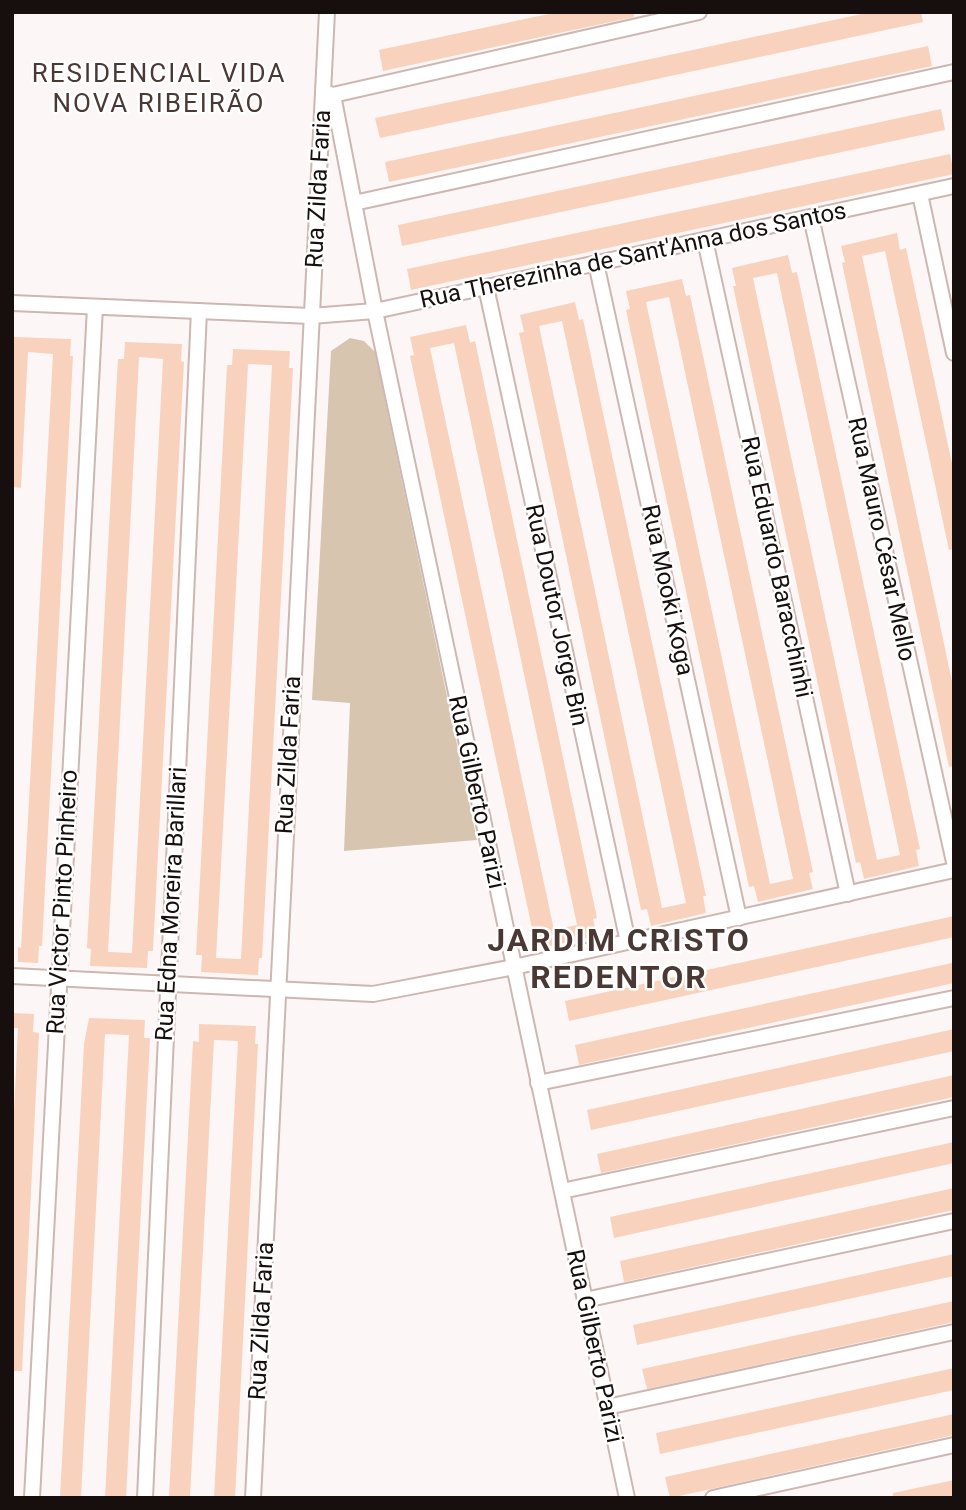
<svg xmlns="http://www.w3.org/2000/svg" width="966" height="1510" viewBox="0 0 966 1510" font-family="Roboto,sans-serif">
<rect width="100%" height="100%" fill="#fcf7f6"/>
<!-- green -->
<path fill="#d7c5af" d="M 350,338 L 364,341 L 375,352 L 477,840 L 344,851 L 350,703 L 312,700 L 331,351 Z"/>
<!-- building -->
<g fill="#f8d2bc" fill-rule="evenodd">
<path d="M 558,12 L 634,12 L 634,17 L 383,71 L 379,50 Z"/>
<path d="M 871,12 L 921,12 L 923,22 L 380,138 L 375,118 Z"/>
<path d="M 928,46 L 932,66 L 389,182 L 385,162 Z"/>
<path d="M 941,109 L 945,130 L 402,246 L 398,225 Z"/>
<path d="M 950,154 L 954,174 L 411,290 L 407,269 Z"/>
<path d="M 897,233 L 900,250 L 906,248 L 954,473 L 954,549 L 949,550 L 885,251 L 862,256 L 954,691 L 954,766 L 949,767 L 842,263 L 845,262 L 841,246 Z"/>
<path d="M 788,255 L 792,273 L 797,272 L 920,849 L 916,850 L 919,866 L 864,879 L 860,862 L 856,863 L 733,286 L 736,286 L 732,268 ZM 777,273 L 900,855 L 877,860 L 753,278 Z"/>
<path d="M 682,279 L 686,296 L 690,295 L 813,872 L 809,873 L 813,889 L 758,902 L 754,886 L 749,887 L 626,310 L 630,309 L 626,291 ZM 669,297 L 793,879 L 770,884 L 646,302 Z"/>
<path d="M 575,302 L 579,320 L 583,319 L 706,896 L 703,896 L 706,913 L 651,926 L 647,909 L 641,910 L 519,333 L 524,332 L 520,315 ZM 562,321 L 686,903 L 662,908 L 539,326 Z"/>
<path d="M 466,325 L 470,343 L 475,341 L 597,918 L 593,919 L 597,936 L 541,948 L 538,932 L 533,933 L 410,356 L 414,355 L 410,337 ZM 454,343 L 577,925 L 554,930 L 430,348 Z"/>
<path d="M 14,337 L 71,339 L 70,356 L 73,356 L 42,946 L 39,946 L 38,963 L 18,962 L 18,947 L 21,948 L 53,354 L 28,352 L 21,488 L 12,487 Z"/>
<path d="M 125,342 L 182,344 L 181,361 L 184,362 L 154,930 L 153,951 L 148,951 L 147,968 L 90,966 L 91,949 L 87,948 L 117,375 L 118,359 L 124,359 ZM 139,357 L 163,359 L 132,953 L 108,952 Z"/>
<path d="M 233,349 L 290,351 L 289,368 L 293,368 L 262,958 L 259,958 L 258,975 L 201,972 L 202,955 L 196,955 L 227,365 L 232,365 ZM 248,364 L 272,365 L 241,959 L 216,958 Z"/>
<path d="M 954,916 L 954,937 L 569,1021 L 565,1001 Z"/>
<path d="M 952,963 L 954,983 L 579,1065 L 575,1045 Z"/>
<path d="M 13,1013 L 34,1014 L 33,1032 L 39,1033 L 22,1371 L 12,1371 L 12,1151 L 18,1028 L 13,1028 Z"/>
<path d="M 89,1018 L 145,1020 L 144,1038 L 150,1038 L 126,1498 L 105,1498 L 129,1035 L 105,1034 L 81,1498 L 60,1498 L 84,1044 Z"/>
<path d="M 199,1024 L 256,1026 L 255,1044 L 258,1044 L 235,1498 L 214,1498 L 238,1041 L 214,1040 L 190,1497 L 169,1496 L 193,1041 L 199,1042 Z"/>
<path d="M 954,1029 L 954,1051 L 591,1130 L 587,1110 Z"/>
<path d="M 954,1075 L 954,1097 L 601,1173 L 597,1154 Z"/>
<path d="M 954,1142 L 954,1163 L 614,1238 L 610,1217 Z"/>
<path d="M 954,1188 L 954,1210 L 624,1282 L 620,1261 Z"/>
<path d="M 954,1254 L 954,1276 L 637,1345 L 633,1325 Z"/>
<path d="M 954,1301 L 954,1322 L 647,1389 L 642,1369 Z"/>
<path d="M 954,1368 L 954,1390 L 660,1454 L 656,1433 Z"/>
<path d="M 954,1414 L 954,1435 L 670,1498 L 665,1477 Z"/>
<path d="M 954,1480 L 954,1498 L 893,1498 L 893,1493 Z"/>
</g>
<g fill="none" stroke-linecap="round" stroke-linejoin="round">
<!-- minor casing -->
<g stroke="#cdb7b2" stroke-width="18">
<g id="minor">
<path d="M 323,92 L 333,95 L 375,311 L 627,1498"/>
<path d="M 333,95 L 699,12"/>
<path d="M 920,194 L 954,353"/>
<path d="M 354,203 L 954,72"/>
<path d="M 811,217 L 954,862"/>
<path d="M 705,240 L 848,894"/>
<path d="M 596,263 L 739,918"/>
<path d="M 486,287 L 628,942"/>
<path d="M 12,303 L 311,316 L 375,311 L 954,186"/>
<path d="M 12,976 L 373,994 L 514,967 L 954,870"/>
<path d="M 538,1083 L 954,998"/>
<path d="M 562,1191 L 954,1108"/>
<path d="M 585,1300 L 954,1221"/>
<path d="M 607,1407 L 954,1332"/>
<path d="M 32,1498 L 95,307"/>
<path d="M 145,1498 L 199,311"/>
<path d="M 253,1498 L 327,12"/>
<path d="M 713,1498 L 954,1445"/>
</g>
</g>
<!-- minor -->
<use href="#minor" stroke="#fff" stroke-width="14"/>
</g>
<g text-anchor="middle" dominant-baseline="central" stroke-width="5" stroke-linejoin="round" paint-order="stroke">
<!-- street labels -->
<g font-size="24" fill="#160f0d" stroke="#fff">
<text transform="translate(318 189) rotate(-87)">Rua Zilda Faria</text>
<text transform="translate(633 255) rotate(-12)">Rua Therezinha de Sant'Anna dos Santos</text>
<text transform="translate(882 539) rotate(78)">Rua Mauro César Mello</text>
<text transform="translate(777 567) rotate(78)">Rua Eduardo Baracchinhi</text>
<text transform="translate(668 590) rotate(78)">Rua Mooki Koga</text>
<text transform="translate(557 615) rotate(78)">Rua Doutor Jorge Bin</text>
<text transform="translate(288 755) rotate(-87)">Rua Zilda Faria</text>
<text transform="translate(477 792) rotate(78)">Rua Gilberto Parizi</text>
<text transform="translate(62 902) rotate(-87)">Rua Victor Pinto Pinheiro</text>
<text transform="translate(171 904) rotate(-87)">Rua Edna Moreira Barillari</text>
<text transform="translate(261 1321) rotate(-87)">Rua Zilda Faria</text>
<text transform="translate(595 1346) rotate(78)">Rua Gilberto Parizi</text>
</g>
<!-- neighbourhood labels -->
<g font-size="26" letter-spacing="2" fill="#4a3834" stroke="#fff">
<text x="159" y="73">RESIDENCIAL VIDA<tspan x="159" dy="30">NOVA RIBEIRÃO</tspan></text>
</g>
<!-- district labels -->
<g font-size="32" font-weight="bold" letter-spacing="2" fill="#4a3834" stroke="#fff">
<text x="619" y="940">JARDIM CRISTO<tspan x="619" dy="37">REDENTOR</tspan></text>
</g>
</g>
<!-- border -->
<rect width="966" height="1510" fill="none" stroke="#160f0d" stroke-width="28"/>
</svg>
